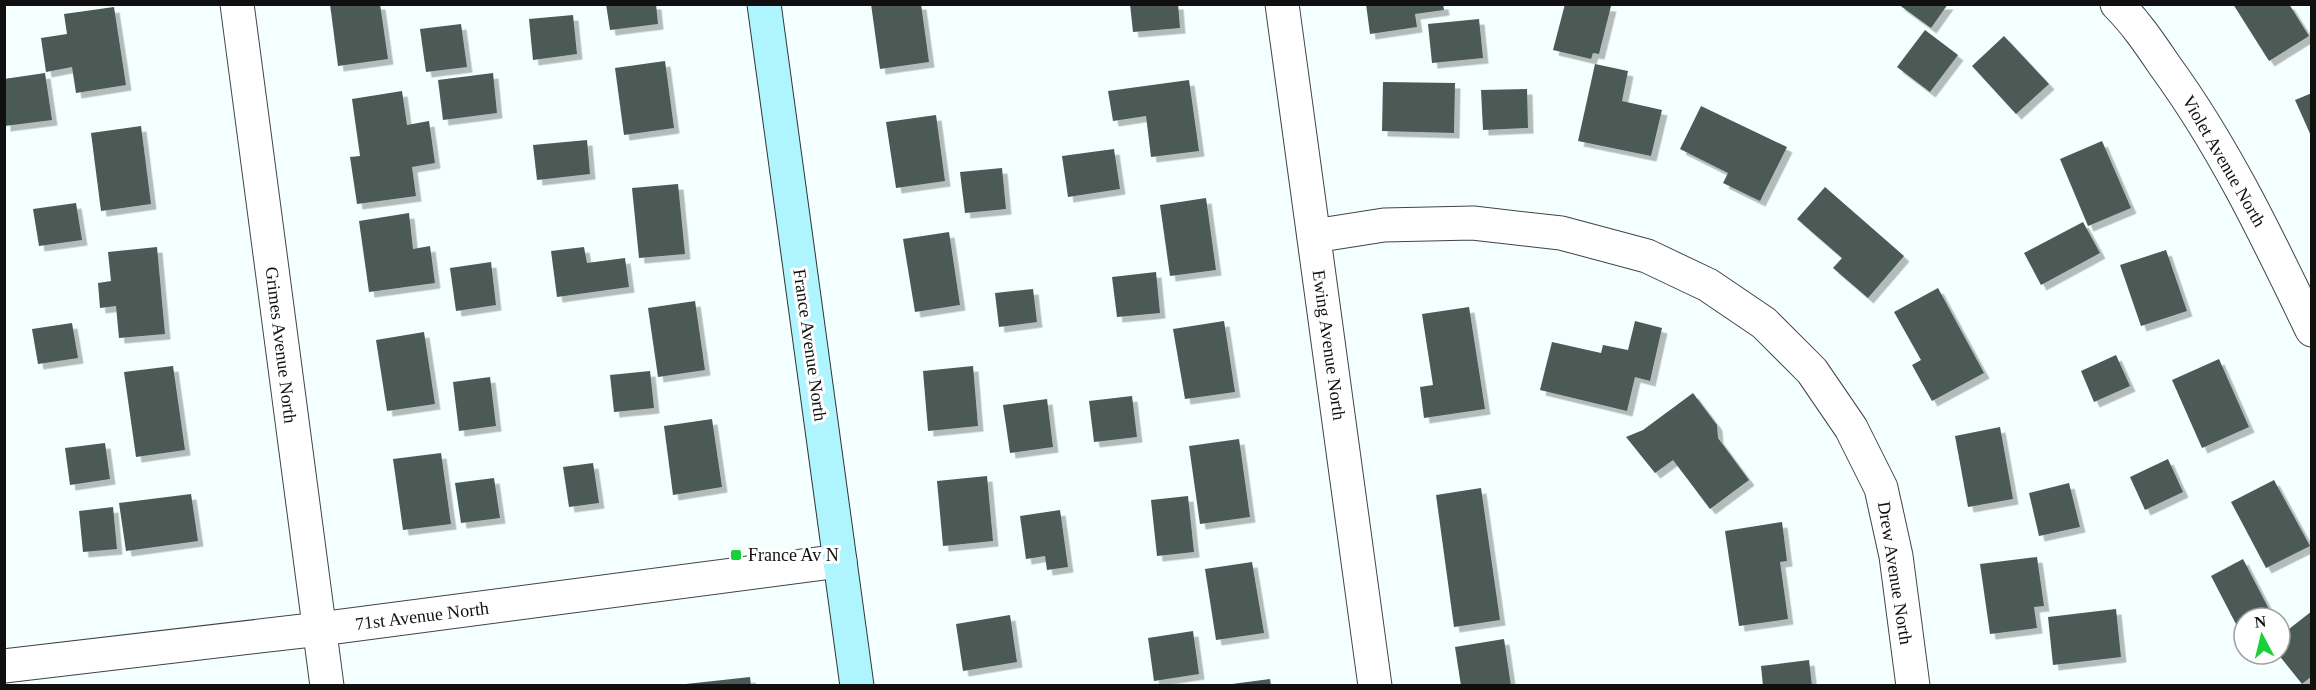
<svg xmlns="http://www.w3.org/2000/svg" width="2316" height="690" viewBox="0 0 2316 690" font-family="'Times New Roman',serif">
<defs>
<filter id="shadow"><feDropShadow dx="5.5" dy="5.5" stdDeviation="0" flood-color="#0004"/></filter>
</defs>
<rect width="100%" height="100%" fill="#f4ffff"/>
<!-- building -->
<g fill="#4b5a55" filter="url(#shadow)">
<path d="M 330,4 L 380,4 L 388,59 L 338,66 Z"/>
<path d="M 606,4 L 656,4 L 658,24 L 610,30 Z"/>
<path d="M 871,4 L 921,4 L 929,62 L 880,69 Z"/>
<path d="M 1130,4 L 1178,4 L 1180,28 L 1133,32 Z"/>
<path d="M 1366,4 L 1443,4 L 1444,10 L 1415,14 L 1417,27 L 1370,34 Z"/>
<path d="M 1565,4 L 1611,6 L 1599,54 L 1593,53 L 1591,59 L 1553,50 Z"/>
<path d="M 1898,4 L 1948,4 L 1931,28 Z"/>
<path d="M 2233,4 L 2289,4 L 2309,36 L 2269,61 Z"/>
<path d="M 114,7 L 126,85 L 76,93 L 72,67 L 46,72 L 41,38 L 67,34 L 64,14 Z"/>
<path d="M 573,15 L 577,54 L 533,60 L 529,19 Z"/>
<path d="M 1479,19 L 1483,58 L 1432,63 L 1428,24 Z"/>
<path d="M 461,24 L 467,67 L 426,72 L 420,29 Z"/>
<path d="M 1925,30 L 1958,55 L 1930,92 L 1897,67 Z"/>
<path d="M 2004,36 L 2049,84 L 2016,114 L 1972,66 Z"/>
<path d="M 665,61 L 674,128 L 624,135 L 615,68 Z"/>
<path d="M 1595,64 L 1628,71 L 1622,101 L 1662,110 L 1651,156 L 1578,141 Z"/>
<path d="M 45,73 L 52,120 L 5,126 L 4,79 Z"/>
<path d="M 493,73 L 497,113 L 443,120 L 438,80 Z"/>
<path d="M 1189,80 L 1199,151 L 1151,157 L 1146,116 L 1113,121 L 1108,91 Z"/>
<path d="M 1383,82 L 1455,83 L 1454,133 L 1382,131 Z"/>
<path d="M 1527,89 L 1528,128 L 1483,130 L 1481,90 Z"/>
<path d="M 402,91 L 407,125 L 429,121 L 435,163 L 412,167 L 416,196 L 357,204 L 350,157 L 360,156 L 352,99 Z"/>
<path d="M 2312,93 L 2312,138 L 2295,100 Z"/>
<path d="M 1701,106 L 1787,147 L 1760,201 L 1723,183 L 1728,173 L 1680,149 Z"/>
<path d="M 936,115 L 945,181 L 896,188 L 886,122 Z"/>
<path d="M 141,126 L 151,204 L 101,211 L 91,133 Z"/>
<path d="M 587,140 L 590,174 L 537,180 L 533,145 Z"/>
<path d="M 2102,141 L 2131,208 L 2088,226 L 2060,159 Z"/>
<path d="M 1114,149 L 1120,189 L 1068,197 L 1062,156 Z"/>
<path d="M 1002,168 L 1006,209 L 965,213 L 960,172 Z"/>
<path d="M 678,184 L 685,254 L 639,258 L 632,188 Z"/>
<path d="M 1825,187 L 1904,256 L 1868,298 L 1833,268 L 1842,258 L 1797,219 Z"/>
<path d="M 1206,198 L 1216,270 L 1170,276 L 1160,205 Z"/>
<path d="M 76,203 L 82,240 L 39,246 L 33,209 Z"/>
<path d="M 409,213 L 413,249 L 430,246 L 435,283 L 369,292 L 359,221 Z"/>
<path d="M 2083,222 L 2100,253 L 2041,285 L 2024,253 Z"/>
<path d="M 949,232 L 960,305 L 915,312 L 903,239 Z"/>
<path d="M 157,247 L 165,334 L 119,338 L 116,306 L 100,308 L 98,283 L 111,281 L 108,252 Z"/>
<path d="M 584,247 L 587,263 L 625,258 L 629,287 L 557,297 L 551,251 Z"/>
<path d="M 2166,250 L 2187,311 L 2141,326 L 2120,265 Z"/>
<path d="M 491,262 L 496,305 L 456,311 L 450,268 Z"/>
<path d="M 1156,272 L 1160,313 L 1117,317 L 1112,277 Z"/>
<path d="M 1938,288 L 1984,373 L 1932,401 L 1912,365 L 1921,360 L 1894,312 Z"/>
<path d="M 1033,289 L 1037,322 L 999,327 L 995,293 Z"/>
<path d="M 695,301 L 705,370 L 658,377 L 648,308 Z"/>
<path d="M 1469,307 L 1485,409 L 1424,418 L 1420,387 L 1433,385 L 1422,314 Z"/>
<path d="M 1224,321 L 1235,392 L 1185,399 L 1173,329 Z"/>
<path d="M 1635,321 L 1662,328 L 1650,381 L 1635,377 L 1627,411 L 1540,390 L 1552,342 L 1601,353 L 1603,345 L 1628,350 Z"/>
<path d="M 72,323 L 78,358 L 38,364 L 32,329 Z"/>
<path d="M 424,332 L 435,404 L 387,411 L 376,340 Z"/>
<path d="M 2116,355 L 2130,386 L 2094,402 L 2081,371 Z"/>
<path d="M 2219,359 L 2249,427 L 2202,448 L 2172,380 Z"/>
<path d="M 173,366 L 185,450 L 136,457 L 124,372 Z"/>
<path d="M 973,366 L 978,426 L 928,431 L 923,371 Z"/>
<path d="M 650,371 L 654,408 L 614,412 L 610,375 Z"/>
<path d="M 490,377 L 496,426 L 459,431 L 453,382 Z"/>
<path d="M 1693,393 L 1717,425 L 1718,438 L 1749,480 L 1710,509 L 1673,460 L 1655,473 L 1626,437 L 1643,430 Z"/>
<path d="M 1132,396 L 1137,437 L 1094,442 L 1089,401 Z"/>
<path d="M 1047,399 L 1053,447 L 1010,453 L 1003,405 Z"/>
<path d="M 712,419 L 722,487 L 673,495 L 664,426 Z"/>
<path d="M 2000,427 L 2013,499 L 1968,507 L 1955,436 Z"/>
<path d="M 1239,439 L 1250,517 L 1200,524 L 1189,446 Z"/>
<path d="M 105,443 L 110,479 L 70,485 L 65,448 Z"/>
<path d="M 441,453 L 451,524 L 403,530 L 393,459 Z"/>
<path d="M 2168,459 L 2183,492 L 2145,510 L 2130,477 Z"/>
<path d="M 593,463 L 599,503 L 569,507 L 563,467 Z"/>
<path d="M 987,476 L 993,541 L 943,546 L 937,481 Z"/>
<path d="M 494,478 L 500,518 L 461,523 L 455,483 Z"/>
<path d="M 2274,480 L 2310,546 L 2266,568 L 2231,502 Z"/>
<path d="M 2069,483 L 2080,527 L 2039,536 L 2029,493 Z"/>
<path d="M 1481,488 L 1500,620 L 1454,627 L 1436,495 Z"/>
<path d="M 191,494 L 198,541 L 126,551 L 119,503 Z"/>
<path d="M 1188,496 L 1194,552 L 1157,556 L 1151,500 Z"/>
<path d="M 113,507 L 117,549 L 83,552 L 79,511 Z"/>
<path d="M 1060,510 L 1068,567 L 1047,570 L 1045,556 L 1026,559 L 1020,516 Z"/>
<path d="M 1782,522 L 1787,561 L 1780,562 L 1788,619 L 1739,626 L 1725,531 Z"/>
<path d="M 2037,557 L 2044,606 L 2034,607 L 2037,628 L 1990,634 L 1980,564 Z"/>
<path d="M 2243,559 L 2270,611 L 2257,618 L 2244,618 L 2244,624 L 2238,628 L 2211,576 Z"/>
<path d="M 1252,562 L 1264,633 L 1216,640 L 1205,569 Z"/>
<path d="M 2116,609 L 2121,657 L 2053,665 L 2048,617 Z"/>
<path d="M 2312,611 L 2312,676 L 2302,684 L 2278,654 L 2280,654 L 2280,636 Z"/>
<path d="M 1010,615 L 1017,662 L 963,671 L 956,624 Z"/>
<path d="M 1193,631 L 1199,674 L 1154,681 L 1148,638 Z"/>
<path d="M 1504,639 L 1511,686 L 1461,686 L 1455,647 Z"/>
<path d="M 1809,660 L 1812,686 L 1763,686 L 1761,666 Z"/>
<path d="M 750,677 L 751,686 L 686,686 L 686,684 Z"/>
<path d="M 1270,679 L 1271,686 L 1232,686 L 1232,684 Z"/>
</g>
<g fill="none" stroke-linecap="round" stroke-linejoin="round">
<!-- street casing -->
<g stroke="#434343" stroke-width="35">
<g id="street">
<path d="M 237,4 L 327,686"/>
<path d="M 1282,4 L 1375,686"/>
<path d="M 2117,4 C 2136,23 2150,44 2165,66 C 2225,148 2268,239 2312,330"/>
<path d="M 1314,236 L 1384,225 L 1473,223 L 1561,233 L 1647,256 L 1708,285 L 1764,323 L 1812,371 L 1851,428 L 1881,488 L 1896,556 L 1913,686"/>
<path d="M 4,666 L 320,629 L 840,561"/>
</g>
</g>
<!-- secondary casing -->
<g stroke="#323232" stroke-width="35">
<path id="secondary" d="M 764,4 L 857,686"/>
</g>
<!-- street -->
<use href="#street" stroke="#fff" stroke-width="33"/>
<!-- secondary -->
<use href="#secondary" stroke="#aff5ff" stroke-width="33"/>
</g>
<!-- markers -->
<rect fill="#18d13a" stroke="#fff" stroke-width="2" x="730" y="549" width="12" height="12" rx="3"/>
<g text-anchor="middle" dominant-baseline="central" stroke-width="6" stroke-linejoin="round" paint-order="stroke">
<!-- street labels -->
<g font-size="18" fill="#101010" stroke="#fff">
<text transform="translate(2224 161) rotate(60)">Violet Avenue North</text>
<text transform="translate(281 345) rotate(83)">Grimes Avenue North</text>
<text transform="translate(810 345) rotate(82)">France Avenue North</text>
<text transform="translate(1329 345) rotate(82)">Ewing Avenue North</text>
<text transform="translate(1895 573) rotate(81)">Drew Avenue North</text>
<text transform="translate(422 616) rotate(-7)">71st Avenue North</text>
</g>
<!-- poi labels -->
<g font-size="18" fill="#101010" stroke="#fff" text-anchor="start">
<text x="748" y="555">France Av N</text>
</g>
</g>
<!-- border -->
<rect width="2316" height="690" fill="none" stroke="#101010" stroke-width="12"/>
<!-- north arrow -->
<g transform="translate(2262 636) rotate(353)"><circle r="28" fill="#ffffff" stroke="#9f9f9f" stroke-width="1.5"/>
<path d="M0-4.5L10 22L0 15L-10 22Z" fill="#18d13a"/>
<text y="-9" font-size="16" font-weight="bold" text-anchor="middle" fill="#101010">N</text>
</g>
</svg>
